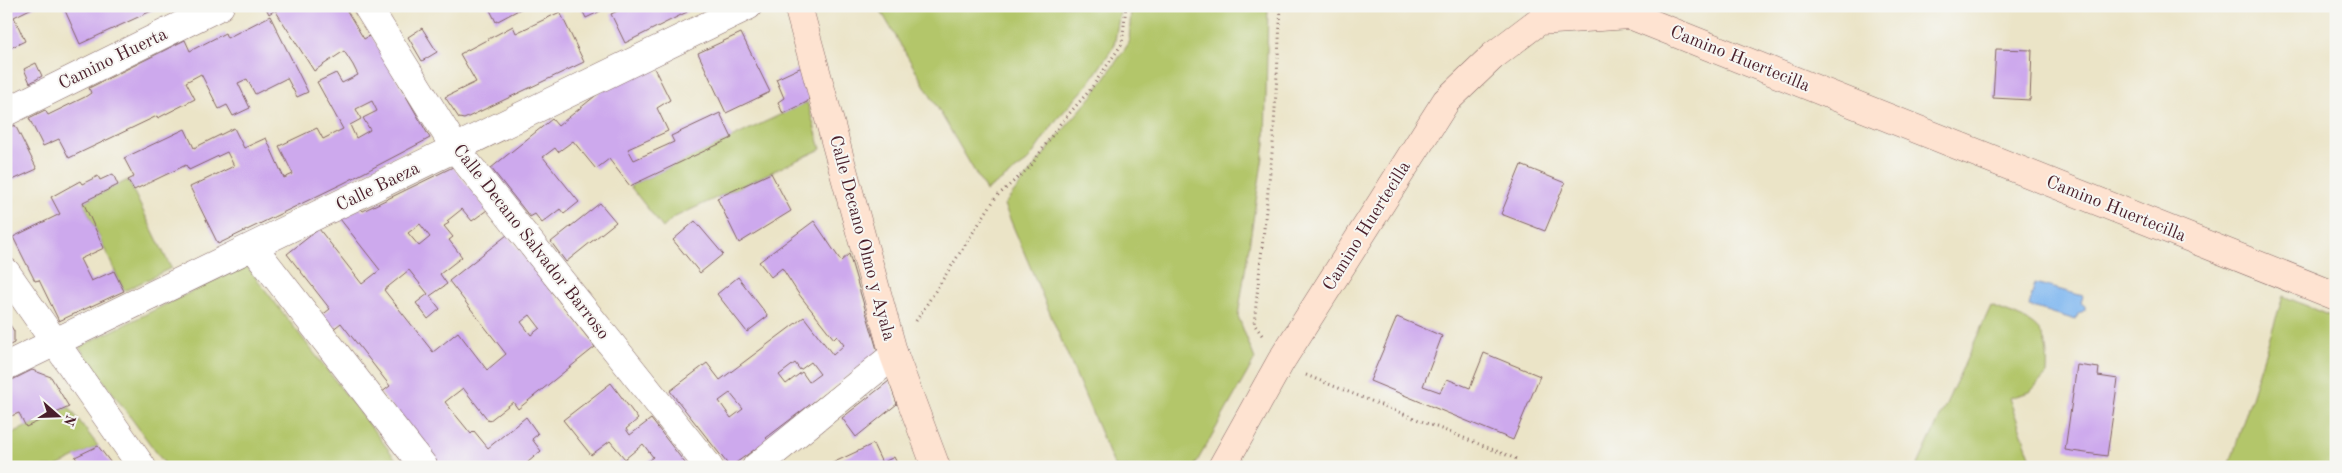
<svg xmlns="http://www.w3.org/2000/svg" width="2342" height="473" viewBox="0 0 2342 473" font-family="'Old Standard TT',serif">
<rect width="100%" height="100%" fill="#f6f6f2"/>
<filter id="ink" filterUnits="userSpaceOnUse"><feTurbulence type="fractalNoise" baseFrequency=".02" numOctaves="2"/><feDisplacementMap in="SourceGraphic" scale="10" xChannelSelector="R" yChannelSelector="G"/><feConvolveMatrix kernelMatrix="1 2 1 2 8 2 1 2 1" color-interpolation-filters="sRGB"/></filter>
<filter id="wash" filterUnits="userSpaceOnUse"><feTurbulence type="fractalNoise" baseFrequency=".0096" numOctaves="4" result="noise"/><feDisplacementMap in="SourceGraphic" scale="20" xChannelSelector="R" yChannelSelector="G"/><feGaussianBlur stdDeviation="1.12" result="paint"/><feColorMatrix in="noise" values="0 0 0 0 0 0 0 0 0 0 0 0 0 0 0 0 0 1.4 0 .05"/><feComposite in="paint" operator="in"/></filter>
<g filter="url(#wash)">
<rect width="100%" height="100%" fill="#ebe4c7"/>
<!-- green -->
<g fill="#b3c66a" stroke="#7e724a">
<path d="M 878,6 L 1121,6 L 1114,46 L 1087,86 L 1057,119 L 1027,162 L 986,191 Z"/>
<path d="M 1131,6 L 1268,6 L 1265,144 L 1238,316 L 1255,359 L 1194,467 L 1115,467 L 1004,205 L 1064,129 L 1093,95 L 1129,43 Z"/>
<path d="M 807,102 L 821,149 L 673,218 L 663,228 L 630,186 Z"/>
<path d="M 128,180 L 171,268 L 124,291 L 83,202 Z"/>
<path d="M 246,265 L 402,467 L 167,467 L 79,347 Z"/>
<path d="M 2283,296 L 2336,318 L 2336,467 L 2229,467 Z"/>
<path d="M 1991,306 C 2033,322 2050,324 2047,374 L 2030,392 L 2009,398 L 2034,467 L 1917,467 Z"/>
<path d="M 69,407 L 98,446 L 55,467 L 6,467 L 6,436 Z"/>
</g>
<!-- water -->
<path fill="#81b8f0" stroke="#666c8e" d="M 2035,283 L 2083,296 L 2081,303 L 2085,306 L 2085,310 L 2078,314 L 2076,320 L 2029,306 Z"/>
<g id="blocks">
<!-- building -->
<g fill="#cda9ed" fill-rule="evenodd">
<path d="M 6,6 L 36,6 L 14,17 L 25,41 L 6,50 Z"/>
<path d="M 63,6 L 162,6 L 80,44 Z"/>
<path d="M 265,6 L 344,6 L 364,39 L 371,35 L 430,138 L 344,183 L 218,244 L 190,187 L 234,166 L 227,152 L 189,170 L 186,165 L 134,190 L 128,180 L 134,177 L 124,158 L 185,129 L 194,148 L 234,128 L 244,148 L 266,138 L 284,178 L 293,174 L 279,146 L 317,128 L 323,139 L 343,129 L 317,82 L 336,73 L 342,83 L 358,75 L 353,65 L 344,51 L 314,71 L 275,10 L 269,14 ZM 372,101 L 377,111 L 363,118 L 370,130 L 356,138 L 350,125 L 361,119 L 356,109 Z"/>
<path d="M 488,6 L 526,6 L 496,22 Z"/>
<path d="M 580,6 L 611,6 L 586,18 Z"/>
<path d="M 628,6 L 684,6 L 687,12 L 625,43 L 611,14 Z"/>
<path d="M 1663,6 L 1675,6 L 1673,10 Z"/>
<path d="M 560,12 L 584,62 L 464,119 L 459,118 L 445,97 L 476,82 L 460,54 L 513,26 L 516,33 Z"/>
<path d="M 270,16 L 308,92 L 297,97 L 287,78 L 255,94 L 247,79 L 238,83 L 250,108 L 233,116 L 227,105 L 219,109 L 201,74 L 186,82 L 195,99 L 158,118 L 157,116 L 69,158 L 59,139 L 43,146 L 29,118 L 45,110 L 48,115 L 85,97 L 91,93 L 89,88 L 185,40 L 190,51 L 225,33 L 227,38 Z"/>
<path d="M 422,28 L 437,52 L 422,61 L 408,37 Z"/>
<path d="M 741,33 L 770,92 L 726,113 L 698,53 Z"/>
<path d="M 1996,49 L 2032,50 L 2030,100 L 1993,98 Z"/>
<path d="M 36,63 L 42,76 L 30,83 L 24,69 Z"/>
<path d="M 653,66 L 670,100 L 657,108 L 668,131 L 628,149 L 634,160 L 674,142 L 671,136 L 720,113 L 732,138 L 630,186 L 609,159 L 596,169 L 573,141 L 558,152 L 555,148 L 543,157 L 579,202 L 564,214 L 560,209 L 542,223 L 535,214 L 530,217 L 491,168 L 552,119 L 558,126 L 600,92 Z"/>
<path d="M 804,66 L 810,97 L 807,102 L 783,114 L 778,102 L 784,98 L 776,79 Z"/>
<path d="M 15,125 L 37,169 L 6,183 L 6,129 Z"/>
<path d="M 1521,165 L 1565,183 L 1545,231 L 1501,214 Z"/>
<path d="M 453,167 L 487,210 L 472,221 L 462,209 L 447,221 L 449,223 L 444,226 L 453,237 L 449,240 L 462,257 L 440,274 L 447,284 L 430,296 L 440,309 L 428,319 L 416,303 L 428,294 L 409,270 L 384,290 L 433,352 L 458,332 L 487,370 L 506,354 L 449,281 L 507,235 L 595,347 L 518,409 L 513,402 L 489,421 L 463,388 L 445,402 L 471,434 L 474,431 L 488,448 L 526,417 L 538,434 L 532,439 L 541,451 L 527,463 L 530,467 L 440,467 L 381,393 L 390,386 L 341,323 L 332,330 L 321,316 L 330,309 L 287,254 L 319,229 L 362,284 L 380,270 L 340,219 L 360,208 L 363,211 ZM 420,224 L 430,237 L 419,246 L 408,233 ZM 530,315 L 540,328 L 531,335 L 521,322 Z"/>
<path d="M 771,173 L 791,211 L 739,243 L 717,198 Z"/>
<path d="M 113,174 L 118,185 L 83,202 L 104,248 L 80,259 L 91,281 L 114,271 L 124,291 L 59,321 L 39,280 L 35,281 L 13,237 L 60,214 L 51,197 L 80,181 L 82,184 L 98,176 L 100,180 Z"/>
<path d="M 600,203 L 616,222 L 566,262 L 551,242 Z"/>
<path d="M 695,221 L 723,254 L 700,273 L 673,240 Z"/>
<path d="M 814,221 L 841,261 L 849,254 L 878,353 L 766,438 L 768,440 L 730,467 L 670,391 L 707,363 L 720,380 L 804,317 L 833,355 L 844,345 L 837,336 L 834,339 L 798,293 L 782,268 L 771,277 L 759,262 ZM 811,362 L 820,374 L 809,382 L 802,372 L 786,384 L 779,375 L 795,363 L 800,370 ZM 730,393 L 743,409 L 731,418 L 719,401 Z"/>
<path d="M 738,277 L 768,316 L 747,332 L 717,294 Z"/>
<path d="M 1397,317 L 1442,336 L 1423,386 L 1440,392 L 1447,379 L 1470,388 L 1484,353 L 1540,376 L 1513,440 L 1370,381 Z"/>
<path d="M 6,319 L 14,331 L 14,343 L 6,347 Z"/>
<path d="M 2077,365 L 2099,368 L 2098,376 L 2118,379 L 2107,456 L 2065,450 Z"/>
<path d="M 32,370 L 51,377 L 69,407 L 26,427 L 19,413 L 6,418 L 6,383 Z"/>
<path d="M 889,381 L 897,404 L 856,437 L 842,418 Z"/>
<path d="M 611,383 L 638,419 L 626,429 L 630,435 L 651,419 L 688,467 L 640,467 L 653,457 L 643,444 L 625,459 L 610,441 L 591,455 L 563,420 Z"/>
<path d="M 873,444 L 882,463 L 894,457 L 899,467 L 824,467 Z"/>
<path d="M 98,446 L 114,467 L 82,467 L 75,457 Z"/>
<path d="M 622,460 L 628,467 L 614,467 Z"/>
</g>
</g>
</g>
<g filter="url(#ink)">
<use href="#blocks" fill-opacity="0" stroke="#826462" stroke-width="1"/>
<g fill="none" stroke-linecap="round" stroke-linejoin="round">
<!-- street casing -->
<g stroke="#826462" stroke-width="29">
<g id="street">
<path d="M 367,6 L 456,149 L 709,467"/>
<path d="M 6,112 L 220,6"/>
<path d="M 253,247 L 424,467"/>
<path d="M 6,272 L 142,467"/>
<path d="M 6,366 L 748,6"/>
<path d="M 756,467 L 894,355"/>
</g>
</g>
<!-- secondary casing -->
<g stroke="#826462" stroke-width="29">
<g id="secondary">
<path d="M 798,6 L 894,355 L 936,467"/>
<path d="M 1222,467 L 1281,361 L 1446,101 L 1493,56 L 1539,21 L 1630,15 L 2336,296"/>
</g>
</g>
<!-- path -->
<g stroke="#826462" stroke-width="3" stroke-dasharray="1 4" stroke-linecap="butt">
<path d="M 916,321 L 996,197 L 1030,167 L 1060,124 L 1090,90 L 1122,44 L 1126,6"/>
<path d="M 1262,335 L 1254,324 L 1273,143 L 1281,6"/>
<path d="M 1306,375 L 1519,460"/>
</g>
<!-- street -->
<use href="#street" stroke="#fff" stroke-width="28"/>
<!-- secondary -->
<use href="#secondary" stroke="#fee3d1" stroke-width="28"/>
</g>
</g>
<g text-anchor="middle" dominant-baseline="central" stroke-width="4" stroke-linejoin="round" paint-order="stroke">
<!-- street labels -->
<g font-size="18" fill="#4a1f2b" stroke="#f6f6f2">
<text transform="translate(113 59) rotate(-26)">Camino Huerta</text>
<text transform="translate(1740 59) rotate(22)">Camino Huertecilla</text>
<text transform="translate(378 187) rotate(-26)">Calle Baeza</text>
<text transform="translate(2116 209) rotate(22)">Camino Huertecilla</text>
<text transform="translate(1367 226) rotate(-58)">Camino Huertecilla</text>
<text transform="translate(862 238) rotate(75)">Calle Decano Olmo y Ayala</text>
<text transform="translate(531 242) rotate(52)">Calle Decano Salvador Barroso</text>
</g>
</g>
<!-- margin -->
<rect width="2342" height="473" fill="none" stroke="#f6f6f2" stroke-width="25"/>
<!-- north arrow -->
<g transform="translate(58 416) rotate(110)" stroke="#f6f6f2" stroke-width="4" paint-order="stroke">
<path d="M0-4L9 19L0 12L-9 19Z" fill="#4a1f2b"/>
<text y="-8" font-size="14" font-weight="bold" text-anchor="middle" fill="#4a1f2b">N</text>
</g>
</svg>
